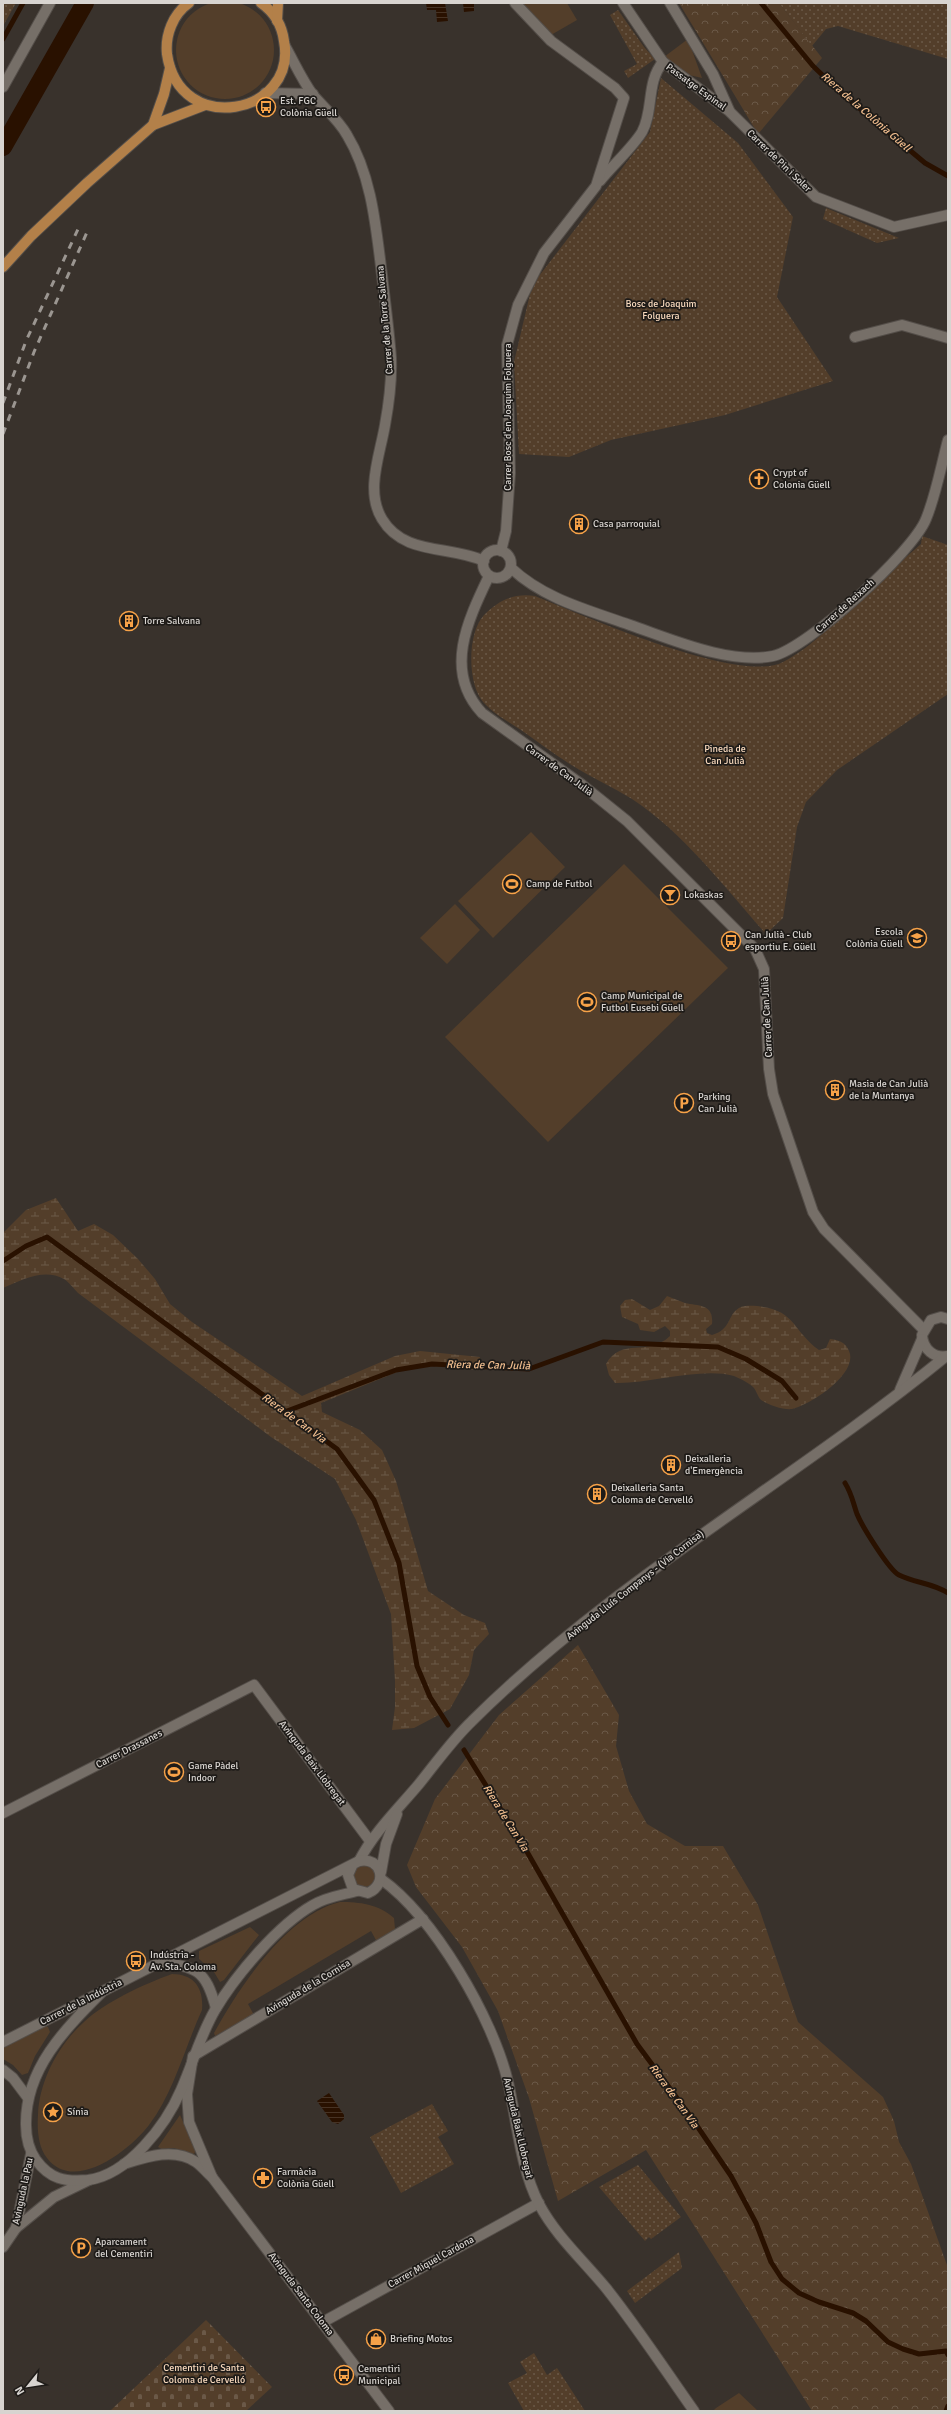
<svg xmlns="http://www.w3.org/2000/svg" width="951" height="2414" viewBox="0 0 951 2414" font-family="Signika,sans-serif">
<defs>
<pattern id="forest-crowns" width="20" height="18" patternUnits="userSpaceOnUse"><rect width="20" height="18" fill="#533e2a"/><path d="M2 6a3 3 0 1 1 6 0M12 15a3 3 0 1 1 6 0" fill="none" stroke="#6b5948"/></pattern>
<pattern id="wetland-marsh" width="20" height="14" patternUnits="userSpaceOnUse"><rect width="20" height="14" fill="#533e2a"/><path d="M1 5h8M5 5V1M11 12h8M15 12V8" fill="none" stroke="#6b5948"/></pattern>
<pattern id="cemetery-stones" width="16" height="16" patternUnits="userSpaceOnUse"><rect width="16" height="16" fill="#533e2a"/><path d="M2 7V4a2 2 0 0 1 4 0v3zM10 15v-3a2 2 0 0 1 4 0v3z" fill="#6b5948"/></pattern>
<pattern id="park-dots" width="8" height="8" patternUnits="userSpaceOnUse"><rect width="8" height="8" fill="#533e2a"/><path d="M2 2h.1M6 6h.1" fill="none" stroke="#6b5948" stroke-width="1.8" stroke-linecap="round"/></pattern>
<pattern id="water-rules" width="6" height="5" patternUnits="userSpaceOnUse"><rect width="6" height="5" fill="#291100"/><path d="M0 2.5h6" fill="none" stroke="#473324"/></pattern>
</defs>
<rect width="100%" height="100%" fill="#39322c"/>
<!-- grass -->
<g fill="#533e2a">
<circle cx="225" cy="50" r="49"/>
<path d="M 520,3 L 567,3 L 577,20 L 551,35 Z"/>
<path d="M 688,39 L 702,78 L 689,75 L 664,57 Z"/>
<path d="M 531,832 L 565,867 L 493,938 L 458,901 Z"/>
<path d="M 624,864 L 728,968 L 548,1142 L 445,1037 Z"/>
<path d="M 455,904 L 480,930 L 447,964 L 420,938 Z"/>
<circle cx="364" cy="1876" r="11"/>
<path d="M 340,1902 C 360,1902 378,1904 394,1918 L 395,1929 L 377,1942 L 371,1931 L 248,2004 L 254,2015 L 215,2036 L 214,2033 C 239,1988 286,1915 340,1902 Z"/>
<path d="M 250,1927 L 259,1935 L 224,1980 L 220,1982 L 214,1972 L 199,1959 L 199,1951 Z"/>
<path d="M 172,1974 C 194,1974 204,1988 202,2010 C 185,2047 174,2092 149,2125 C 130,2150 74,2194 47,2158 C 38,2147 37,2129 38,2115 C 39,2081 59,2044 84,2022 C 105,2002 144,1984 172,1974 Z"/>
<path d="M 45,2026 L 48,2027 L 50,2032 L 35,2056 L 28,2073 L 22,2075 L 13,2065 L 3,2059 L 3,2048 Z"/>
<path d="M 180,2115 L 196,2150 L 194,2154 L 174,2148 L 162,2149 L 158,2147 Z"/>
<path d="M 739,2393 L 758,2411 L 713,2411 L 716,2408 Z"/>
</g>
<!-- forest -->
<g fill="url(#forest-crowns)">
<path d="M 679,3 L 779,3 L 822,58 L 758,134 Z"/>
<path d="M 578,1645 L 619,1715 L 616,1746 L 629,1791 L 647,1824 L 685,1846 L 723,1846 L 758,1905 L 798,2022 L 883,2097 L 894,2121 L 899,2142 L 911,2164 L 948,2268 L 948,2411 L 812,2411 L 646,2150 L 558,2201 L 529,2098 L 498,2011 L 462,1947 L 416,1887 L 407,1865 L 435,1799 L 499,1715 Z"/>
</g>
<!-- wetland -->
<g fill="url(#wetland-marsh)">
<path d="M 56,1198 L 78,1231 L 94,1224 L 113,1235 L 138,1259 L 155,1279 L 170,1304 L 192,1322 L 302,1396 L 395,1356 L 420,1351 L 480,1357 L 478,1370 L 434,1366 L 402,1370 L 321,1403 L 322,1412 L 360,1430 L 382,1450 L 396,1481 L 428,1591 L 464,1615 L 485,1623 L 489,1634 L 474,1650 L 469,1675 L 450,1709 L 414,1728 L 392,1730 L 395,1707 L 395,1681 L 391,1614 L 356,1520 L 335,1479 L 271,1437 L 78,1293 C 74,1289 69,1282 64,1279 C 44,1268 22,1280 3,1288 L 3,1233 L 26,1210 Z"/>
<path d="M 667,1296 C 673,1298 679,1301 685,1303 C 699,1306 714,1304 712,1324 L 706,1329 L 707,1333 L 712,1335 C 732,1329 727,1315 739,1308 C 744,1305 752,1306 757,1306 C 796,1310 791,1329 819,1350 L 826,1348 L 830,1339 C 840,1340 846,1343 849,1351 C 859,1373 811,1405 792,1409 C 783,1410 767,1405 760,1399 C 758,1396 756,1391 754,1388 C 751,1384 739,1378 734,1376 C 700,1367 651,1384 615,1383 L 609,1375 L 606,1364 C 622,1336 647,1358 670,1336 L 670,1331 L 665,1326 L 654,1332 L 640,1330 L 638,1324 L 622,1317 L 620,1306 L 625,1300 L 632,1299 L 650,1310 L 659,1306 Z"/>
</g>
<!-- cemetery -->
<path fill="url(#cemetery-stones)" d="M 206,2320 L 272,2387 L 246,2411 L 110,2411 Z"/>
<!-- park -->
<g fill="url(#park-dots)">
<path d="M 3,3 L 16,3 L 3,26 Z"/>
<path d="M 779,3 L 948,3 L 948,59 L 838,26 L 826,29 L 812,46 Z"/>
<path d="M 618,10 L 644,47 L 655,59 L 628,78 L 624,71 L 637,64 L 610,15 Z"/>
<path d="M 661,78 L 738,143 L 793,217 L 777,297 L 833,381 L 725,415 L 611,440 L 569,457 L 519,454 L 514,362 L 530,294 L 539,276 L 650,132 Z"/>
<path d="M 826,208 L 899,238 L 877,243 L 823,219 Z"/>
<path d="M 922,536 L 948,545 L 948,694 L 837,770 L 806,802 L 797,827 L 783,918 L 766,934 C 724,887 684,833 632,799 C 613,787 592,778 573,766 C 555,755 538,742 521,730 C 509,722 494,714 484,703 C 467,685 467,633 484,615 C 499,600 514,593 535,596 C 582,615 740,685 783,662 C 814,646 835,621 860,598 C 880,579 901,562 921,544 Z"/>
<path d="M 432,2104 L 448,2131 L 438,2137 L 454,2164 L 401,2193 L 370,2137 Z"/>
<path d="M 638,2165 L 681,2217 L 651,2239 L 649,2237 L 645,2241 L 599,2187 Z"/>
<path d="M 679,2252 L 682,2268 L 635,2303 L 627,2291 Z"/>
<path d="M 534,2353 L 547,2375 L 557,2368 L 585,2411 L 524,2411 L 508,2383 L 527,2373 L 520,2362 Z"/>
</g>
<!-- water -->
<g fill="url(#water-rules)">
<path d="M 426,3 L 445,3 L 448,21 L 437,22 L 436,10 L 427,10 Z"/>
<path d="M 463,3 L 474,3 L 474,11 L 464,12 Z"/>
<path d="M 329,2093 L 344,2115 L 344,2119 L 338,2124 L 332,2122 L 317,2101 Z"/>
</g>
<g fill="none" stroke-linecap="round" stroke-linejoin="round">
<!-- stream -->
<g stroke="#291100" stroke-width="5">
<path d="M 761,3 L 813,66 L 839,91 L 925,163 L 948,176"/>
<path d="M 3,39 L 23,3"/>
<path d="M 3,1261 L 26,1246 L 47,1237 L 337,1449 L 374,1500 L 399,1563 L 417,1666 L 430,1697 L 448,1725"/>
<path d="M 287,1411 L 396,1370 L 432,1364 L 529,1369 L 603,1342 L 718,1347 L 746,1359 L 782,1381 L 796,1398"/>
<path d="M 845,1483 C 852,1494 853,1503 857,1514 C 862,1526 889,1570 899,1575 C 915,1583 933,1583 948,1593"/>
<path d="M 464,1750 L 526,1850 L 637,2044 L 691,2117 L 731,2176 L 756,2223 L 771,2262 L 782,2279 L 799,2293 L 819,2302 L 853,2313 L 866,2321 L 888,2342 L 903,2349 L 919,2354 L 946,2351 L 948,2355"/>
<path d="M 946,2411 L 948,2406"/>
</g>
<!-- canal -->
<path stroke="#291100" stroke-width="18" d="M 3,147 L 85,3"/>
<!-- minor casing -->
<g stroke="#544e49" stroke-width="12">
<g id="minor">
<path d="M 623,3 L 663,62 L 729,111 L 816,197 L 894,227 L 948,215"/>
<path d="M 670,3 L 713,74 L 729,110"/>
<path d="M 285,46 C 294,62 302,80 313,95 C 324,108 338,119 347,135 C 372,176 376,228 382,275 C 385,302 389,330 391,358 C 392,380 389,403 385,425 C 380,455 365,491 382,519 C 404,556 450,545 484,561"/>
<path d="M 3,87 L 50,3"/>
<path d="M 265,93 L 313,94"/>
<path d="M 600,181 C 611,167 633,147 642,132 C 654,110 646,82 663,62"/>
<path d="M 855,337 L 902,325 L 948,338"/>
<circle cx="497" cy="564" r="14"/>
<path d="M 501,551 L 506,531 L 510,473 L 507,345 L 518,305 L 544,253 L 596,186 L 624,98 L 615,88 L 551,41 L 515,3"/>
<path d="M 511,568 C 544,599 588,610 630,625 C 671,639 730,665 773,656 C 808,648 913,552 926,519 C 936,495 941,466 948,440"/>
<path d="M 489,576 C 468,620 443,671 482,713 L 581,784 L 627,821 L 755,949 L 764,969 L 769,1069 L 773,1094 L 813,1212 L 824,1229 L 924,1330"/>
<path d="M 948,1319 L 941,1317 L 931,1320 L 922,1335 C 923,1349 934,1359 948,1356"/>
<path d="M 900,1390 L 922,1339"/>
<path d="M 3,1813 L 254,1685 L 370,1841"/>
<path d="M 359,1861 C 374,1832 398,1809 419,1784 C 436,1763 452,1740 472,1721 C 614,1580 791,1482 945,1357"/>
<path d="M 381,1872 L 386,1844 L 397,1814"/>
<path d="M 124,2164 C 146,2157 174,2147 196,2162 C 202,2166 207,2173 212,2177 L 389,2411"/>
<path d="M 212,2177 L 189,2122 L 187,2094 L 193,2056 L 423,1919"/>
<path d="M 16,2228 L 54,2197 L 89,2180"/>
<path d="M 3,2247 L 16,2228 L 31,2154"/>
<path d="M 323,2322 L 539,2203"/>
</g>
</g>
<!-- tertiary casing -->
<g stroke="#544e49" stroke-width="12">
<g id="tertiary">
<path d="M 381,1879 C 434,1917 493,2018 508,2082 C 517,2121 520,2167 539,2204 C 556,2236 583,2260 606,2288 C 637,2327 665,2370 694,2411"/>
<path d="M 158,1962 C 197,1967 205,1969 216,2008"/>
<path d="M 102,1992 C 65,2029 25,2069 26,2125 C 26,2136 29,2150 36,2160 C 50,2179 64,2182 88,2180 C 128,2175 166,2125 181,2090 C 193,2063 200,2036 215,2010 C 236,1975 278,1925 313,1905 C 326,1897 342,1895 357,1891"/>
<path d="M 3,2042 L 359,1861 C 381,1856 389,1884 368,1893 L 353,1889 L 348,1875 L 352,1866"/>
<path d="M 3,2070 L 13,2078 L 28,2098"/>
</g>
</g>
<!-- primary casing -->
<g stroke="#544e49" stroke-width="12">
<g id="primary">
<path d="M 189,3 C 173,14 165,35 167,54 C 179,138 298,115 284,41 C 282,26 274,12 261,3"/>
<path d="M 277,21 L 278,3"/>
<path d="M 153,125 L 164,94 L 170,68"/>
<path d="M 3,267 L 31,236 L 87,183 L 153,125 L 205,105"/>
</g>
</g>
<!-- minor -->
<use href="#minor" stroke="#766f68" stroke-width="10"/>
<!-- tertiary -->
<use href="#tertiary" stroke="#766f68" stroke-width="10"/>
<!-- primary -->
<use href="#primary" stroke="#b38049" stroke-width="10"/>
<!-- rail -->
<g stroke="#9b9691" stroke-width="3" stroke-dasharray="7 7" stroke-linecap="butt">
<path d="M 3,403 L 26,341 L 79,227"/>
<path d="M 3,434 L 34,352 L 88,230"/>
</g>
</g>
<!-- icons -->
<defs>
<g id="bus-ring" transform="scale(1)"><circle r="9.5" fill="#1e1b18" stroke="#f7a248" stroke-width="1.5"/><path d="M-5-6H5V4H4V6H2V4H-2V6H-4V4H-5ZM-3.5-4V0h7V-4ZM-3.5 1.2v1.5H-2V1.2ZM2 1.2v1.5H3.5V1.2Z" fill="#f7a248"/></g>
<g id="church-ring" transform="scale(1)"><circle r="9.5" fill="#1e1b18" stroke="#f7a248" stroke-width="1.5"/><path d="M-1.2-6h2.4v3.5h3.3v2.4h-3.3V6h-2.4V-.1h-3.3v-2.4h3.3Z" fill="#f7a248"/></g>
<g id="building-ring" transform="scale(1)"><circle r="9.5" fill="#1e1b18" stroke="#f7a248" stroke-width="1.5"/><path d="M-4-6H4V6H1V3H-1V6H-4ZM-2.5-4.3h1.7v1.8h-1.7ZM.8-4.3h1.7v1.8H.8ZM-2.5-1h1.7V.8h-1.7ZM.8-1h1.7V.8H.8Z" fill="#f7a248"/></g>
<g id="stadium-ring" transform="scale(1)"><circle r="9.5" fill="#1e1b18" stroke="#f7a248" stroke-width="1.5"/><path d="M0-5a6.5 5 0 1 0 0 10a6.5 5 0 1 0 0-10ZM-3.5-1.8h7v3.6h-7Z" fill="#f7a248"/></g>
<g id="bar-ring" transform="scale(1)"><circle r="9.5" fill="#1e1b18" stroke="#f7a248" stroke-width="1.5"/><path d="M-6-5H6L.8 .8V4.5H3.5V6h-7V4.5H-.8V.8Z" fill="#f7a248"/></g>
<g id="school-ring" transform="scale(1)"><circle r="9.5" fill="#1e1b18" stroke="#f7a248" stroke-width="1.5"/><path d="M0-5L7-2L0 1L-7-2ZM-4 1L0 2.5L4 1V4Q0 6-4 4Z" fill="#f7a248"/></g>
<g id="parking-ring" transform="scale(1)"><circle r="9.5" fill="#1e1b18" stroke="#f7a248" stroke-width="1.5"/><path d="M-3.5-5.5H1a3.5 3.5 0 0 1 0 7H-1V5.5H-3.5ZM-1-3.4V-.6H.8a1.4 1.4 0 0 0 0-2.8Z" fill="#f7a248"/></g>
<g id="sight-ring" transform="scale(1)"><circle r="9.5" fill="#1e1b18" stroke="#f7a248" stroke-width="1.5"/><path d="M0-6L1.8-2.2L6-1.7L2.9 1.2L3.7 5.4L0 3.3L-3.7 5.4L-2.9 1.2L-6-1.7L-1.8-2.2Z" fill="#f7a248"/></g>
<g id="pharmacy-ring" transform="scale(1)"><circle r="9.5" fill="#1e1b18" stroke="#f7a248" stroke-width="1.5"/><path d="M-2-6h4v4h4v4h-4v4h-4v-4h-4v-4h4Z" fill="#f7a248"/></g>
<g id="shop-ring" transform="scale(1)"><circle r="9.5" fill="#1e1b18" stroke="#f7a248" stroke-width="1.5"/><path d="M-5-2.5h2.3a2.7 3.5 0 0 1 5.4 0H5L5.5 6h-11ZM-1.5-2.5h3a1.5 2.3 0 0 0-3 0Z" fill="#f7a248"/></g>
</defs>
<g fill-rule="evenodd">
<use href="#bus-ring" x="266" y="107"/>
<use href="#church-ring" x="759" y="479"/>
<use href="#building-ring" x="579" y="524"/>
<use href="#building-ring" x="129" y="621"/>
<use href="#stadium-ring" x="512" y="884"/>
<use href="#bar-ring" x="670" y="895"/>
<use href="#school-ring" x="917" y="938"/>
<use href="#bus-ring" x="731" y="941"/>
<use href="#stadium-ring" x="587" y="1002"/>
<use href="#building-ring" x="835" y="1090"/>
<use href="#parking-ring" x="684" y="1103"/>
<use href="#building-ring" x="671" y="1465"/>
<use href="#building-ring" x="597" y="1494"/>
<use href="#stadium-ring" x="174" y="1772"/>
<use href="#bus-ring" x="136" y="1961"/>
<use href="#sight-ring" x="53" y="2112"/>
<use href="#pharmacy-ring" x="263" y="2178"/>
<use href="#parking-ring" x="81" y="2248"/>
<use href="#shop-ring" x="376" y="2339"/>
<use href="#bus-ring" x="344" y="2375"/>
</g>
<g text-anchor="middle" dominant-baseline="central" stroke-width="3.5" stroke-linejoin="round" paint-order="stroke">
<!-- street labels -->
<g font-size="10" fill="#d8d4d0" stroke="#1e1b18">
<text transform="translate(696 87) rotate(36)">Passatge Espinal</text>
<text transform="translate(779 161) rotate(44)">Carrer de Pin i Soler</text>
<text transform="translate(385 320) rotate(-95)">Carrer de la Torre Salvana</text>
<text transform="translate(508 417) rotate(-90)">Carrer Bosc d'en Joaquim Folguera</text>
<text transform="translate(845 606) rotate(-42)">Carrer de Reixach</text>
<text transform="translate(559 770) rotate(36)">Carrer de Can Julià</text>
<text transform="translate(767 1017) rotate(-93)">Carrer de Can Julià</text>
<text transform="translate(635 1585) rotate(-38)">Avinguda Lluís Companys - (Via Cornisa)</text>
<text transform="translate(129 1749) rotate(-27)">Carrer Drassanes</text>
<text transform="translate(312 1763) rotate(53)">Avinguda Baix Llobregat</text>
<text transform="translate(308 1987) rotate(-31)">Avinguda de la Cornisa</text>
<text transform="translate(81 2002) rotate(-27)">Carrer de la Indústria</text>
<text transform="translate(518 2128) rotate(77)">Avinguda Baix Llobregat</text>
<text transform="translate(23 2191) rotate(-78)">Avinguda la Pau</text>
<text transform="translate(431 2262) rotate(-29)">Carrer Miquel Cardona</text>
<text transform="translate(301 2294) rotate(53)">Avinguda Santa Coloma</text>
</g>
<!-- poi labels -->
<g font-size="10" fill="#d8d4d0" stroke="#1e1b18" text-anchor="start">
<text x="280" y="101">Est. FGC<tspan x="280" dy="12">Colònia Güell</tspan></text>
<text x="773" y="473">Crypt of<tspan x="773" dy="12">Colonia Güell</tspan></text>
<text x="593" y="524">Casa parroquial</text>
<text x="143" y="621">Torre Salvana</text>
<text x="526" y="884">Camp de Futbol</text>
<text x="684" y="895">Lokaskas</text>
<text x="903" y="932" text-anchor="end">Escola<tspan x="903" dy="12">Colònia Güell</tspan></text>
<text x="745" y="935">Can Julià - Club<tspan x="745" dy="12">esportiu E. Güell</tspan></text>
<text x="601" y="996">Camp Municipal de<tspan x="601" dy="12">Futbol Eusebi Güell</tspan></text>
<text x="849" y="1084">Masia de Can Julià<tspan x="849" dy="12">de la Muntanya</tspan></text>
<text x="698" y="1097">Parking<tspan x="698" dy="12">Can Julià</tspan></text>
<text x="685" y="1459">Deixalleria<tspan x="685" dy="12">d'Emergència</tspan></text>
<text x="611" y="1488">Deixalleria Santa<tspan x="611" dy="12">Coloma de Cervelló</tspan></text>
<text x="188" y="1766">Game Pàdel<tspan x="188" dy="12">Indoor</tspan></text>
<text x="150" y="1955">Indústria -<tspan x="150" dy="12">Av. Sta. Coloma</tspan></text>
<text x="67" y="2112">Sínia</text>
<text x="277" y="2172">Farmàcia<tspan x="277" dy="12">Colònia Güell</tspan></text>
<text x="95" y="2242">Aparcament<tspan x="95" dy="12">del Cementiri</tspan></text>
<text x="390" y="2339">Briefing Motos</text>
<text x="358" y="2369">Cementiri<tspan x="358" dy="12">Municipal</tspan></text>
</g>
<!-- park labels -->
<g font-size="10" fill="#f9dabe" stroke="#1e1b18">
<text x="661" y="304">Bosc de Joaquim<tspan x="661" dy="12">Folguera</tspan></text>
<text x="725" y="749">Pineda de<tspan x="725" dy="12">Can Julià</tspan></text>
<text x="204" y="2368">Cementiri de Santa<tspan x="204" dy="12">Coloma de Cervelló</tspan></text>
</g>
<!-- water labels -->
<g font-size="11" font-style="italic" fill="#f0bd8e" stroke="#1e1b18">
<text transform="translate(866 112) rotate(41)">Riera de la Colònia Güell</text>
<text transform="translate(488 1365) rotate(1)">Riera de Can Julià</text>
<text transform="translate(294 1418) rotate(36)">Riera de Can Via</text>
<text transform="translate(506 1818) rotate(58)">Riera de Can Via</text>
<text transform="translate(674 2096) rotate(54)">Riera de Can Via</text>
</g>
</g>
<!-- border -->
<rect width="951" height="2414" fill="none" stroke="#d8d4d0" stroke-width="8"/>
<!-- north arrow -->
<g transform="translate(28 2386) rotate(240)" stroke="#1e1b18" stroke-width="3" paint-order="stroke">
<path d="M0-3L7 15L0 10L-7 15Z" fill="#d8d4d0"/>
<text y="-6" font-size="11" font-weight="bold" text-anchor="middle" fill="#d8d4d0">N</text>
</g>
</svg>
